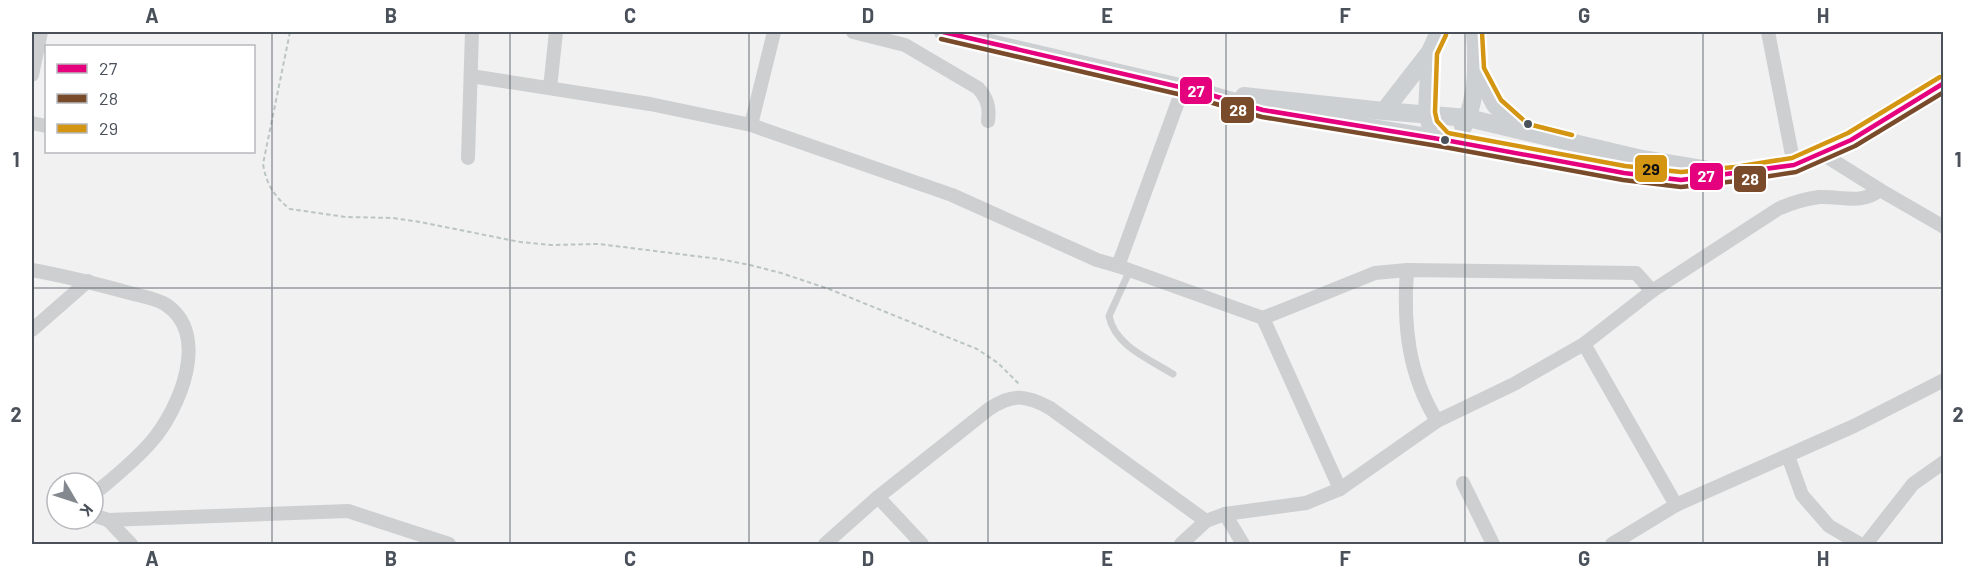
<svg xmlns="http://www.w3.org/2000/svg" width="1975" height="576" viewBox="0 0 1975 576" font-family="Barlow,sans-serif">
<rect width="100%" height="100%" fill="#f1f1f1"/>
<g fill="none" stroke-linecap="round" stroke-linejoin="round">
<!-- path -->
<path stroke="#bbc5c2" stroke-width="2" stroke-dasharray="4.5 3" stroke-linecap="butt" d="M 290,32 L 263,164 C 266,183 274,197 290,209 L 346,217 L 393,218 L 420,222 L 520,242 L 551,245 L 599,244 L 719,259 L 750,265 L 781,273 L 829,289 L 977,349 L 998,363 L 1019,384"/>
<!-- lane -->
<path stroke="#cdcfd1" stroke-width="7" d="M 1130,270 L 1109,316 C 1115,346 1149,359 1173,374"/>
<!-- street -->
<g stroke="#cdcfd1" stroke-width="14">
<path d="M 774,32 L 751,125 L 952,195 L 1097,260 L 1118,266"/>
<path d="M 853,32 L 905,45 L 978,88 C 987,98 990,107 988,121"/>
<path d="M 1768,32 L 1794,165"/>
<path d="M 32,75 L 41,32"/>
<path d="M 471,76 L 650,104 L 751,125"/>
<path d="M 550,88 L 556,32"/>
<path d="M 1183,88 L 1118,266 L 1263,318 L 1340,489"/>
<path d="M 32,123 L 46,126"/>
<path d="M 1821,153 L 1880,190 L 1944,227"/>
<path d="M 468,158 L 472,32"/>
<path d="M 32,270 C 65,276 97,284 130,293 C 141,296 155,298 165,304 C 212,334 179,410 151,442 C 134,462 113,478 93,495"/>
<path d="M 1407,270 C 1403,325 1408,374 1437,421"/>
<path d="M 1263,318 L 1375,273 L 1407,270 L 1636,273 L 1652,291"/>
<path d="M 32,330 L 88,281"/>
<path d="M 1584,344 L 1676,505"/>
<path d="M 1788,456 L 1802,495 L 1829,526 L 1860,544"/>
<path d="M 1463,483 L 1493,544"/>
<path d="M 93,515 L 108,520 L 348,511 L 449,544"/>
<path d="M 108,520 L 131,544"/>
<path d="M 825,544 L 878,497"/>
<path d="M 922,544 L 878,497 L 989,409 C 1012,393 1026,395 1050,408 L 1206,521 L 1225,514"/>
<path d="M 1181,544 L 1206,521"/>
<path d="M 1243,544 L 1225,514 L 1306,503 L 1340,489 L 1437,421 L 1514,384 L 1584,344 L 1652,291 L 1778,209 C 1791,203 1804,199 1819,197 C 1842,196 1861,205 1880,190"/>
<path d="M 1612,544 L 1676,505 L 1854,426 L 1944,380"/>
<path d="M 1866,544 L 1913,484 L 1944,462"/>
</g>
<!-- secondary -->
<g stroke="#cdd0d2" stroke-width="18">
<path d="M 943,32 L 1197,91 L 1263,110 L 1445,140 L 1624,173 L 1681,180 L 1736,174 L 1794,165 L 1851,140 L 1944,83"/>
<path d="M 1477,70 L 1495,105 L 1522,130"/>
<path d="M 1244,96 L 1384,111 L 1468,118 L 1642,159 L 1714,171"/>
<path d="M 1384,111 L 1430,52"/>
<path d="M 1430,124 L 1427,113 L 1430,52 L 1439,32"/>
<path d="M 1463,127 C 1478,98 1477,63 1475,32"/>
</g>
<!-- bus-1 casing -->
<g stroke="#fff" stroke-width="9">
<path id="bus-1" d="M 943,32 L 1197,91 L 1263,110 L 1445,140 L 1624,173 L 1681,180 L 1794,165 L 1851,140 L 1944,83"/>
</g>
<!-- bus-2 casing -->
<g stroke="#fff" stroke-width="9">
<path id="bus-2" d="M 941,39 L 1195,98 L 1262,117 L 1444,147 L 1623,180 L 1681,187 L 1737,181 L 1796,172 L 1855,146 L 1944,92"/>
</g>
<!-- bus-3 casing -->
<g stroke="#fff" stroke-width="9">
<g id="bus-3">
<path d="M 1482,32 L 1484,68 L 1501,100 L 1528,124 L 1572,135"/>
<path d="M 1446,35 L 1437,54 L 1435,112 L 1437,121 L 1448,133 L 1625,166 L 1681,172 L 1735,167 L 1792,158 L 1848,133 L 1940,77"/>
</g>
</g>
<!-- bus-1 -->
<use href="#bus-1" stroke="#e5007d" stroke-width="4.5"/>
<!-- bus-2 -->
<use href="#bus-2" stroke="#7a4b2a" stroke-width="4.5"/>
<!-- bus-3 -->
<use href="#bus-3" stroke="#d49512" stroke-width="4.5"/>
</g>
<!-- grid -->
<path fill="none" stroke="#4a515b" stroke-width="1.5" stroke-opacity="0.55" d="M 272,32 L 272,544M 510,32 L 510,544M 749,32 L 749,544M 988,32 L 988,544M 1226,32 L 1226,544M 1465,32 L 1465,544M 1703,32 L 1703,544M 32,288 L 1944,288"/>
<!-- markers -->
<g fill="#4a515b" stroke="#fff" stroke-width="2">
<circle cx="1528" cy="124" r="5"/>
<circle cx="1445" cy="140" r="5"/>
</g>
<g stroke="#fff" stroke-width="2">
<rect x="1179" y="76" width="34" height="29" rx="6" fill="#e5007d"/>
<rect x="1220" y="96" width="35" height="28" rx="6" fill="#7a4b2a"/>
<rect x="1634" y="154" width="34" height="29" rx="6" fill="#d49512"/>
<rect x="1689" y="162" width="35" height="29" rx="6" fill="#e5007d"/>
<rect x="1733" y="165" width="34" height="28" rx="6" fill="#7a4b2a"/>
</g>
<g font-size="16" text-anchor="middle" font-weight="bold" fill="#fff">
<text x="1196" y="97">27</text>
<text x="1238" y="116">28</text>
<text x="1706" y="182">27</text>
<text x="1750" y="185">28</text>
</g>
<g font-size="16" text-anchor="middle" font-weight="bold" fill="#111">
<text x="1651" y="175">29</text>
</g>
<!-- border -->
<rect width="1975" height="576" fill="none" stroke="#ffffff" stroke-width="66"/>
<!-- legend -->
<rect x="45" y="45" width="210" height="108" fill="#ffffff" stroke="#b7b9bd" stroke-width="1.5"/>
<rect x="57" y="64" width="30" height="9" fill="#e5007d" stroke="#b7b9bd" stroke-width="1.5"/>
<text x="99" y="75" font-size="18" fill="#4a515b">27</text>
<rect x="57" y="94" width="30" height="9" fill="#7a4b2a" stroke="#b7b9bd" stroke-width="1.5"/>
<text x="99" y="105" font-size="18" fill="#4a515b">28</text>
<rect x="57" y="124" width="30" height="9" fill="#d49512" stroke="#b7b9bd" stroke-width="1.5"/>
<text x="99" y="135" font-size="18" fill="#4a515b">29</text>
<!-- north arrow -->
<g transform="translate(75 501) rotate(129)"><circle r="28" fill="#ffffff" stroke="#b7b9bd" stroke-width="1.5"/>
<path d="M0-4.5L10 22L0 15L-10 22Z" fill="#848990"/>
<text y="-9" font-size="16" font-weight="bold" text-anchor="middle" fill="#4a515b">K</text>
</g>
<rect x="33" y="33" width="1909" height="510" fill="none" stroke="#4a515b" stroke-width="2"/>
<g font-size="20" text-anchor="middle" font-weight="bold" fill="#4a515b">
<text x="152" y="23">A</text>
<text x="391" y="23">B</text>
<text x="630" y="23">C</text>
<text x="868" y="23">D</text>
<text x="1107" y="23">E</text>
<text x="1345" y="23">F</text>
<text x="1584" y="23">G</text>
<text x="1823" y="23">H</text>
<text x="16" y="167">1</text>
<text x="1958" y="167">1</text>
<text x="16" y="422">2</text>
<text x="1958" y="422">2</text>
<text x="152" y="566">A</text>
<text x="391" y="566">B</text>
<text x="630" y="566">C</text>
<text x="868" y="566">D</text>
<text x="1107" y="566">E</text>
<text x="1345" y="566">F</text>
<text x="1584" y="566">G</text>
<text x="1823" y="566">H</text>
</g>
</svg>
